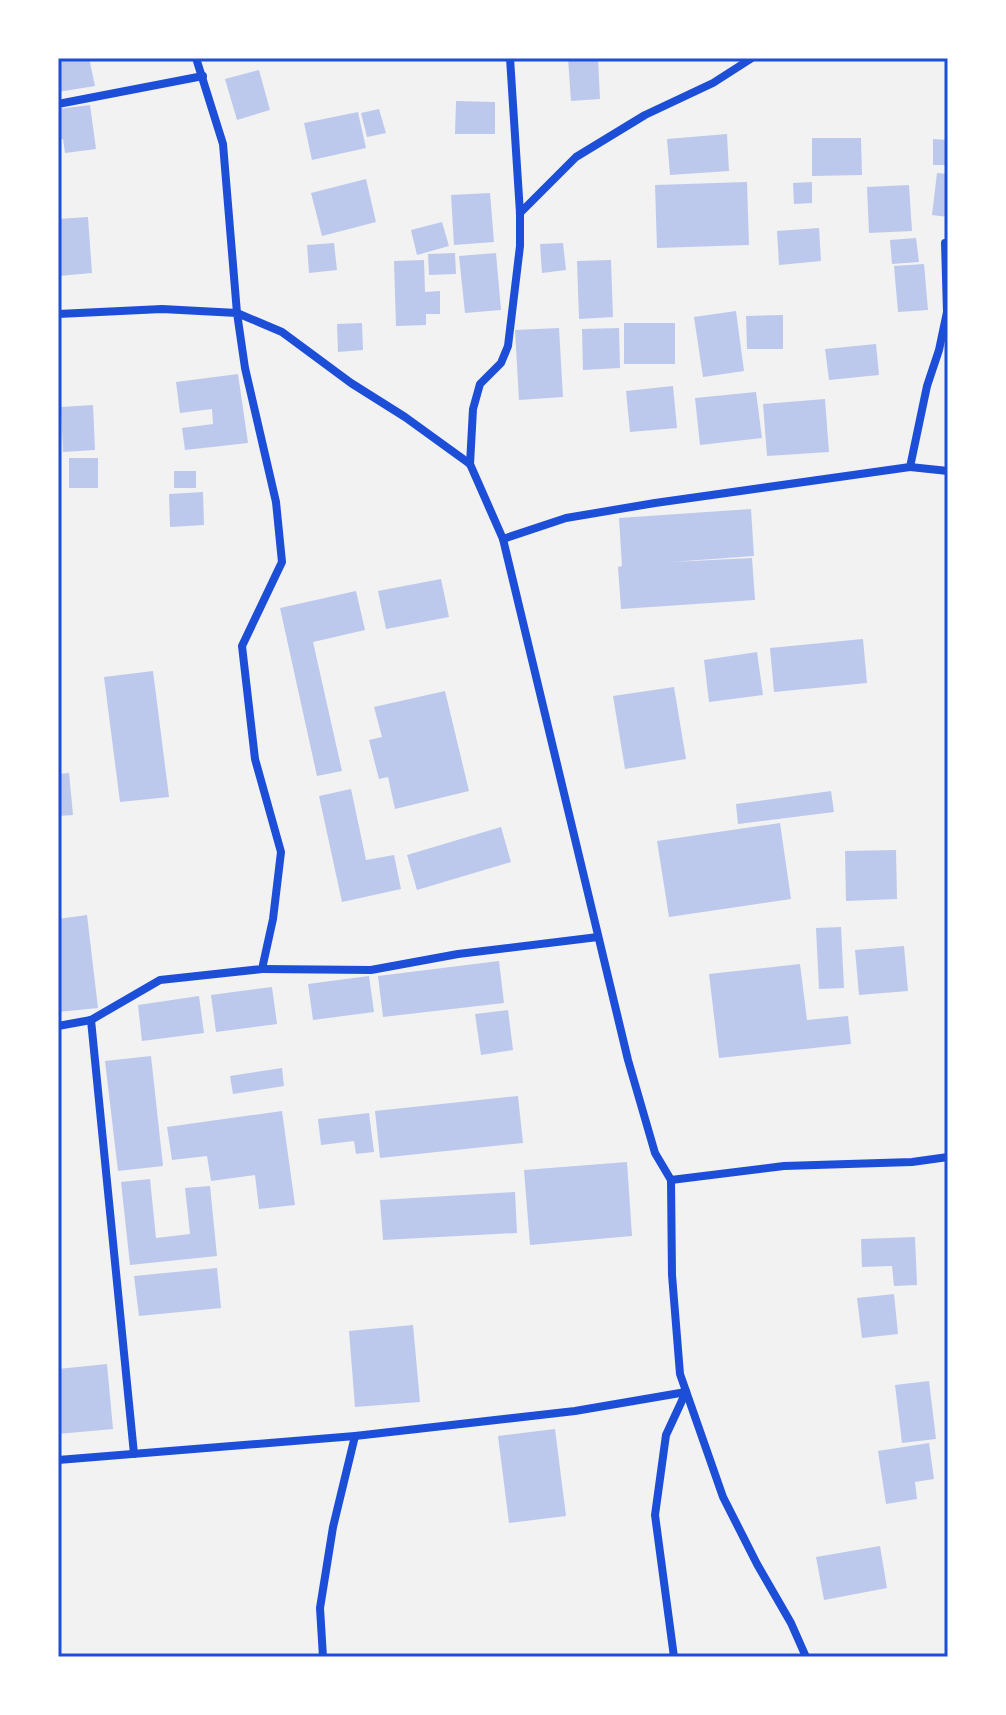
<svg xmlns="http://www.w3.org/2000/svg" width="1006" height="1715" viewBox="0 0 1006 1715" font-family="Lato,sans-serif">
<rect width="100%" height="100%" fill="#f2f2f2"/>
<!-- building -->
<g fill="#bdc9ec">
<path d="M 58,58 L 89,58 L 95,86 L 58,92 Z"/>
<path d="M 568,58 L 598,58 L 600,99 L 571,101 Z"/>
<path d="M 259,70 L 270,110 L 237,120 L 225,79 Z"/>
<path d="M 456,101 L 495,102 L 495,134 L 455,134 Z"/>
<path d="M 90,105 L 96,149 L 65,153 L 63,139 L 58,140 L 58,109 Z"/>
<path d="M 379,109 L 386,133 L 367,137 L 361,113 Z"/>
<path d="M 358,112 L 366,148 L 312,160 L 304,123 Z"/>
<path d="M 727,134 L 729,171 L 670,175 L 667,139 Z"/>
<path d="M 812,138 L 861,138 L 862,175 L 812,176 Z"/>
<path d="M 933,139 L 948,140 L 948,165 L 933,165 Z"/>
<path d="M 937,173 L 948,174 L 948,217 L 932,215 Z"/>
<path d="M 366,179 L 376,222 L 322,236 L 311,193 Z"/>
<path d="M 747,182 L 749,245 L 657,248 L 655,185 Z"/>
<path d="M 812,182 L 812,203 L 794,204 L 793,183 Z"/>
<path d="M 909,185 L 912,231 L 869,233 L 867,187 Z"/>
<path d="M 490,193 L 494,242 L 454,245 L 451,195 Z"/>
<path d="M 88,217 L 92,273 L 59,276 L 58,219 Z"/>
<path d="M 442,222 L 449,246 L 417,255 L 411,230 Z"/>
<path d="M 819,228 L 821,261 L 779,265 L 777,231 Z"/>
<path d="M 916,238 L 919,262 L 892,264 L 890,240 Z"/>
<path d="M 334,243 L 337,270 L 309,273 L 307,245 Z"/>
<path d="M 563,243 L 566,270 L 542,273 L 540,244 Z"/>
<path d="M 455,253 L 456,274 L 429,275 L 428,254 Z"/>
<path d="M 496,253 L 501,310 L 465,313 L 459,256 Z"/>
<path d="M 424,260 L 425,292 L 440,291 L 440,314 L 426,314 L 426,325 L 396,326 L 394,261 Z"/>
<path d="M 611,260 L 613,317 L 579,319 L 577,261 Z"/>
<path d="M 924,264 L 928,310 L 898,312 L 894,266 Z"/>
<path d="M 736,311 L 744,371 L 703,377 L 694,317 Z"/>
<path d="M 783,315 L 783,349 L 747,349 L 746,316 Z"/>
<path d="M 362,323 L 363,350 L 338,352 L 337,324 Z"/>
<rect x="624" y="323" width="51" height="41"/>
<path d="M 559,328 L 563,397 L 519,400 L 515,330 Z"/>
<path d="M 619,328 L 620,368 L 583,370 L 582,329 Z"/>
<path d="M 876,344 L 879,375 L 829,380 L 825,349 Z"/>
<path d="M 238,374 L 248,443 L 185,450 L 182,428 L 213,424 L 212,409 L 180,413 L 176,382 Z"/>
<path d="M 673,386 L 677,428 L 630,432 L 626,391 Z"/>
<path d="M 756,392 L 762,438 L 700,445 L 695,398 Z"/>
<path d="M 825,399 L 829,452 L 767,456 L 763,404 Z"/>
<path d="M 93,405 L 95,450 L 63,452 L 61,407 Z"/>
<rect x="69" y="458" width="29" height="30"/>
<rect x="174" y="471" width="22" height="17"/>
<path d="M 203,492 L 204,525 L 170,527 L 169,494 Z"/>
<path d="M 751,509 L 754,556 L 671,562 L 752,558 L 755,600 L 621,609 L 618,567 L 622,566 L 619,518 Z"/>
<path d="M 441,579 L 449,617 L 386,629 L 378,591 Z"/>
<path d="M 356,591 L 365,630 L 313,642 L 342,771 L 317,776 L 280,608 Z"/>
<path d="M 863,639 L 867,683 L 774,692 L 770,648 Z"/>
<path d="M 757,652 L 763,695 L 709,702 L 704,660 Z"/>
<path d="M 153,671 L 169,797 L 120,802 L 104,677 Z"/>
<path d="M 674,687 L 686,759 L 625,769 L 613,696 Z"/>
<path d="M 445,691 L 469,791 L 395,809 L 388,777 L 379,779 L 369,740 L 382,737 L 374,707 Z"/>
<path d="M 69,773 L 73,815 L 58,816 L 58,774 Z"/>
<path d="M 351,789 L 366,860 L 394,855 L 401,889 L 342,902 L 319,796 Z"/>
<path d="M 831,791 L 834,812 L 738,824 L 736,804 Z"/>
<path d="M 780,823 L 791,899 L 669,917 L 657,841 Z"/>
<path d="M 501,827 L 511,862 L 417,890 L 407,855 Z"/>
<path d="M 896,850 L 897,899 L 846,901 L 845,851 Z"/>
<path d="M 87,915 L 98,1008 L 58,1012 L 58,919 Z"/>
<path d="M 841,927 L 844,988 L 819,989 L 816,928 Z"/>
<path d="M 904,946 L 908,991 L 859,995 L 855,950 Z"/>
<path d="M 499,961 L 504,1003 L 383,1017 L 378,976 Z"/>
<path d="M 800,964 L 807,1020 L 848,1016 L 851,1044 L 719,1058 L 709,974 Z"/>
<path d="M 369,976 L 374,1012 L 313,1020 L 308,984 Z"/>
<path d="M 272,987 L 277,1024 L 216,1032 L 211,995 Z"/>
<path d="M 199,996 L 204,1033 L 142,1041 L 138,1005 Z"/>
<path d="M 508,1010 L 513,1050 L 481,1055 L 475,1014 Z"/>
<path d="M 151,1056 L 163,1166 L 118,1171 L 105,1061 Z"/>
<path d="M 282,1068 L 284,1086 L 233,1094 L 230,1076 Z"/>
<path d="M 518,1096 L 523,1143 L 380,1158 L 375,1111 Z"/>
<path d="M 282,1111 L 295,1205 L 259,1209 L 255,1175 L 211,1181 L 207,1156 L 172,1160 L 167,1127 Z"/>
<path d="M 369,1113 L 374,1152 L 356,1154 L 354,1141 L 321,1145 L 318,1119 Z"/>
<path d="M 627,1162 L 632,1236 L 530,1245 L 524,1170 Z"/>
<path d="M 150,1179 L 156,1238 L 190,1234 L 185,1188 L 210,1186 L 217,1256 L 130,1265 L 121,1182 Z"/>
<path d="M 515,1192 L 517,1233 L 383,1240 L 380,1200 Z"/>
<path d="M 915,1237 L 917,1285 L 894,1286 L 892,1266 L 862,1267 L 861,1239 Z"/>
<path d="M 217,1268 L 221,1308 L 139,1316 L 134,1276 Z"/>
<path d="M 894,1294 L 898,1334 L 862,1338 L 857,1298 Z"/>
<path d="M 413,1325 L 420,1402 L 355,1407 L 349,1331 Z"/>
<path d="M 107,1364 L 113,1429 L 58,1434 L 58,1369 Z"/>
<path d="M 929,1381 L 936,1439 L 902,1443 L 895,1385 Z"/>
<path d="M 555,1429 L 566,1516 L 509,1523 L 498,1436 Z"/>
<path d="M 929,1443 L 934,1479 L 915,1482 L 917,1499 L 886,1504 L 878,1451 Z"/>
<path d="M 880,1546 L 887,1588 L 824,1600 L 816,1557 Z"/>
</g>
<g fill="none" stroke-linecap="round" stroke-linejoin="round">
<!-- minor -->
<g stroke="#1d4ed8" stroke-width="8">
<path d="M 196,58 L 223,144 L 237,313 L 282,332 L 351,383 L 405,417 L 470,464 L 503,539 L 628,1060 L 655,1153 L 671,1180 L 672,1275 L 680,1374 L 723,1497 L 757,1564 L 791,1623 L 806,1657"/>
<path d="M 58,104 L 203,76"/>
<path d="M 520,213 L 576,157 L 645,115 L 713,83 L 752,58"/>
<path d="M 58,314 L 162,309 L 237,313 L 245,368 L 276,502 L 282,562 L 242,646 L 255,759 L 281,852 L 273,919 L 262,969 L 160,980 L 91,1020 L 58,1026"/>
<path d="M 470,464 L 473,409 L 480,384 L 501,363 L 508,346 L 520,246 L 520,213 L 510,58"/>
<path d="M 910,467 L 948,471"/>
<path d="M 503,539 L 566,518 L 655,503 L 910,467 L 927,386 L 939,350 L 947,312 L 945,243"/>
<path d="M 262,969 L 371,970 L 458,954 L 598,937"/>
<path d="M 91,1020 L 134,1454"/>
<path d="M 671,1180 L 784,1166 L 912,1162 L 948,1157"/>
<path d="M 58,1460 L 355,1436 L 575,1411 L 686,1392"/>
<path d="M 323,1657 L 320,1608 L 333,1527 L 355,1436"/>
<path d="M 674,1657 L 655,1515 L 666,1435 L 686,1392"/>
</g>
</g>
<!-- border -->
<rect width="1006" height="1715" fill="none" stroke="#ffffff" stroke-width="120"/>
<rect x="60" y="60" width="886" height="1595" fill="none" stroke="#1d4ed8" stroke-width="3"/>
</svg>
